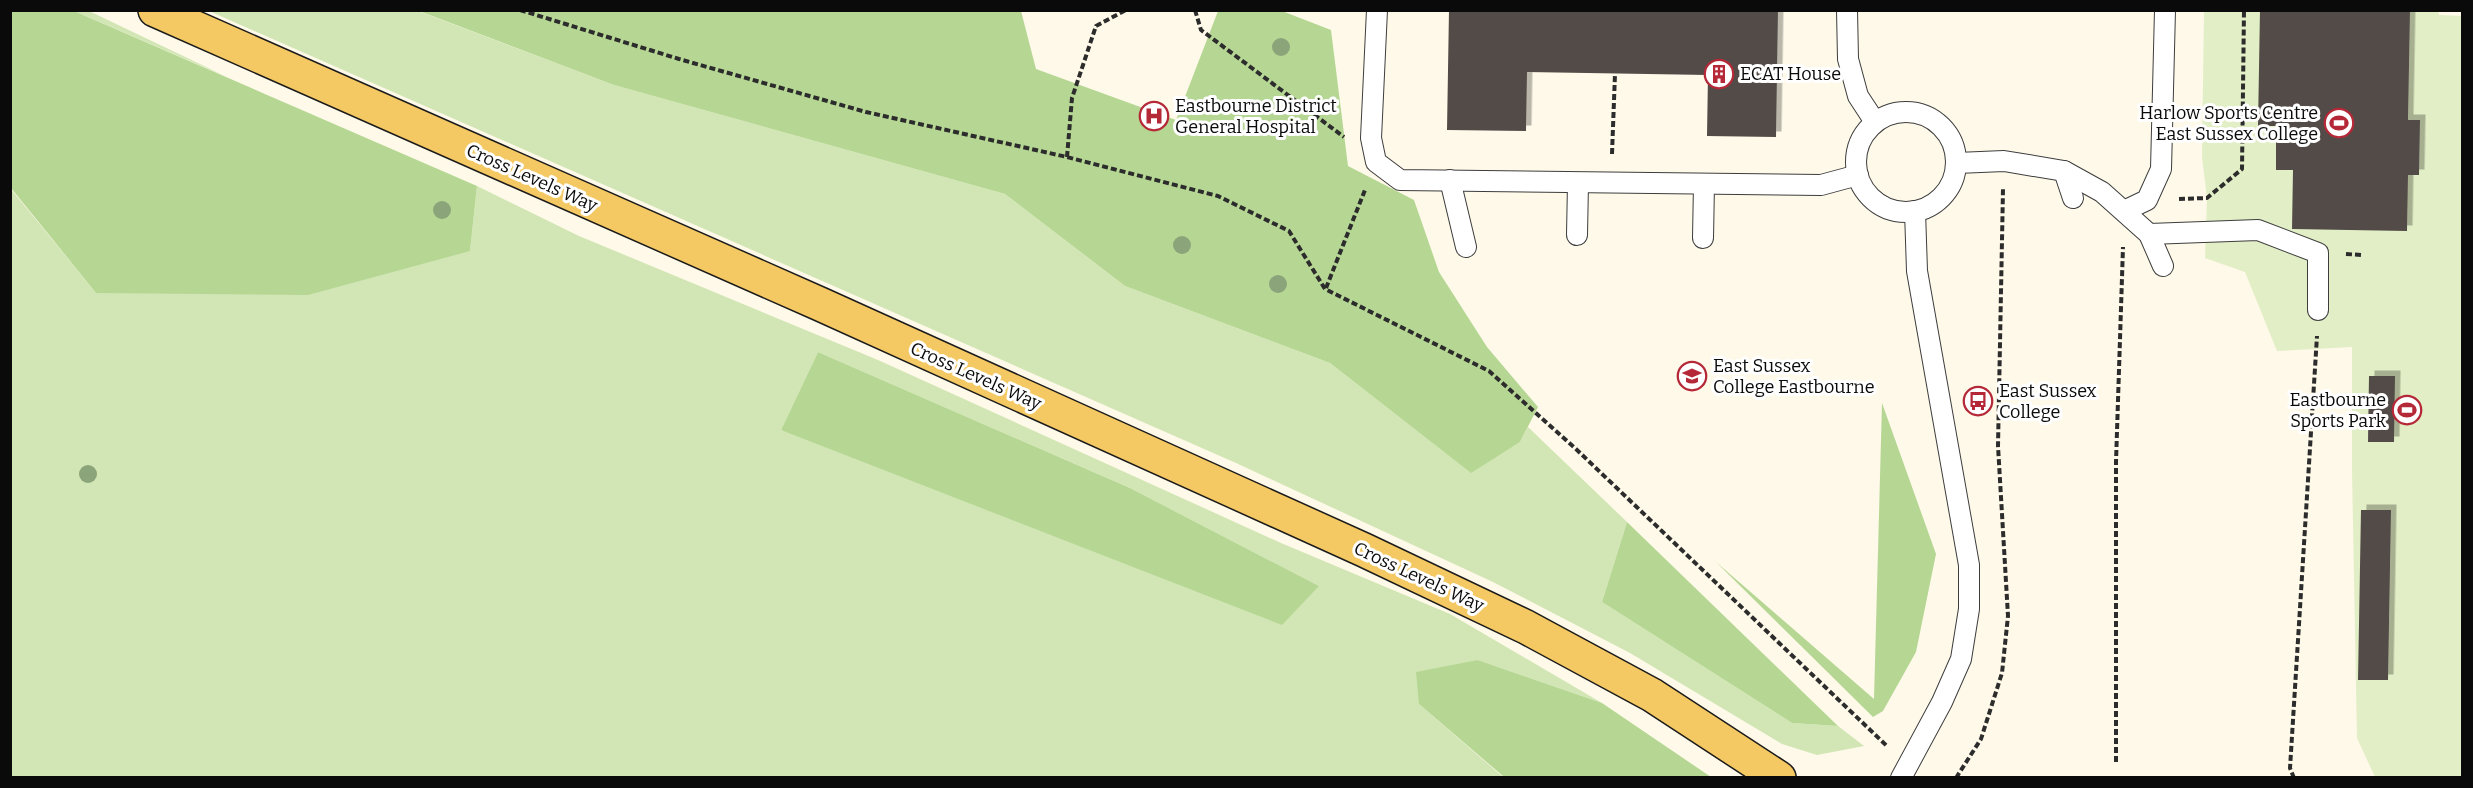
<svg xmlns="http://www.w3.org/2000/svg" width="2473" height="788" viewBox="0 0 2473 788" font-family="Bitter,serif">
<defs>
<filter id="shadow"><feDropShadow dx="5.5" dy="-5.5" stdDeviation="0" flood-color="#0004"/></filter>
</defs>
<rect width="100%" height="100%" fill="#fef9e8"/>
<!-- green -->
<g fill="#d1e6b4" fill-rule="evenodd">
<path d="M 74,11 L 89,11 L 225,76 Z"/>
<path d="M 209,11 L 418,11 L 614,85 L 1005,194 L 1125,286 L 1330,363 L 1470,472 L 1520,442 L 1528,427 L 1627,522 L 1602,602 L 1792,723 L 1838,726 L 1864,746 L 1817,755 L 1782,744 L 1630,653 L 1493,582 L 1236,463 Z"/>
<path d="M 477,186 L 579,236 L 878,360 L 1281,543 L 1450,614 L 1602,703 L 1478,660 L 1419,704 L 1504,778 L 11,777 L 10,188 L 96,293 L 470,251 ZM 818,352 L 1130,488 L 1319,586 L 781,430 Z"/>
</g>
<!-- forest -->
<g fill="#b6d794">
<path d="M 10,11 L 74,11 L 477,186 L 470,251 L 308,295 L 96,293 L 11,188 Z"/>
<path d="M 419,11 L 1021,11 L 1036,69 L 1176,120 L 1218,11 L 1282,11 L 1331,30 L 1348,166 L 1414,200 L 1439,272 L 1487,347 L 1538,407 L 1520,442 L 1471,473 L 1330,363 L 1125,286 L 1005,194 L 614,85 Z"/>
<path d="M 818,352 L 1130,488 L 1319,586 L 1282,625 L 781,430 Z"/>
<path d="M 1882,403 L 1936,554 L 1916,652 L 1883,711 L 1873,717 L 1716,562 L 1874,699 Z"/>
<path d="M 1627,522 L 1838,726 L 1792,723 L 1602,602 Z"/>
<path d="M 1478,660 L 1602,703 L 1711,777 L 1504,777 L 1419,704 L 1416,672 Z"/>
</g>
<!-- pitch -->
<path fill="#e2eec5" d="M 2438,10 L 2439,15 L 2462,16 L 2462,777 L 2375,777 L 2357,738 L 2352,469 L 2352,347 L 2277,351 L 2245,272 L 2205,258 L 2207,198 L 2202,157 L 2204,11 Z"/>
<!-- building -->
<g fill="#524b47" filter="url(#shadow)">
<path d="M 1449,10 L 1778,10 L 1776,137 L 1707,136 L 1708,75 L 1527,72 L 1526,131 L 1447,130 Z"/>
<path d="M 2260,10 L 2410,10 L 2408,120 L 2420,120 L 2419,175 L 2408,175 L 2407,231 L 2292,229 L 2293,170 L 2276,170 L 2276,126 L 2258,126 Z"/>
<path d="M 2369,376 L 2395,376 L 2394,442 L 2368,442 Z"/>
<path d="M 2361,510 L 2391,510 L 2388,680 L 2358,680 Z"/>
</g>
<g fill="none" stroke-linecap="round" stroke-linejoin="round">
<!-- service casing -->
<g stroke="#3d3d3d" stroke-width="22">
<g id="service">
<path d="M 1377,10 L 1371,138 L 1376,162 L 1400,180 L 1821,185 L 1858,175"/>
<path d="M 1847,10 L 1848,59 L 1858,96 L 1875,122"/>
<circle cx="1906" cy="162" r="50"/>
<path d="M 1957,163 L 2004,161 L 2064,171 L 2102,192 L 2149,234 L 2163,266"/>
<path d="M 2064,171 L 2073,198"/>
<path d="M 1450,180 L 1466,247"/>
<path d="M 2124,211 L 2147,200 L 2161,169 L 2165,10"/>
<path d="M 2149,234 L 2258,230 L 2318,253 L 2318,310"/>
<path d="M 1577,235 L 1578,183"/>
<path d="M 1703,238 L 1704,184"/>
<path d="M 1901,778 L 1942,702 L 1961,659 L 1969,609 L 1969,565 L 1917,271 L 1915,211"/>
</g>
</g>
<!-- primary casing -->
<g stroke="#1b1b1b" stroke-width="36">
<path id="primary" d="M 155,10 L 820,304 L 1364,550 L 1526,627 L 1652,695 L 1779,778"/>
</g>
<!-- path -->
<g stroke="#2c2c2c" stroke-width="4" stroke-dasharray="6 3" stroke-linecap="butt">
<path d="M 520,10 L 679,59 L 866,112 L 1067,157 L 1218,196 L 1289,231 L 1325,289 L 1489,371 L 1577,450 L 1888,747"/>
<path d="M 1195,10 L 1201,30 L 1344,137"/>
<path d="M 1612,154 L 1615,74"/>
<path d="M 1067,157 L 1072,98 L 1096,26 L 1126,10"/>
<path d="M 2179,199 L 2207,198 L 2242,169 L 2244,10"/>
<path d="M 2346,254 L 2362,255"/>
<path d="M 1326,288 L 1365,190"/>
<path d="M 2116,762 L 2116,462 L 2123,247"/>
<path d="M 1956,778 L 1981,739 L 2002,673 L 2008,616 L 1998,446 L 2003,189"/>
<path d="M 2294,778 L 2290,768 L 2317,336"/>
</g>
<!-- service -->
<use href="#service" stroke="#fff" stroke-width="20"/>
<!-- primary -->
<use href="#primary" stroke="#f4c862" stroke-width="33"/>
</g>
<!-- trees -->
<g fill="#8ca479">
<circle cx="1281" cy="47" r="9"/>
<circle cx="442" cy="210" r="9"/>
<circle cx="1182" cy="245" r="9"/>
<circle cx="1278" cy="284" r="9"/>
<circle cx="88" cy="474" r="9"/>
</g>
<!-- icons -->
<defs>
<g id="building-ring" transform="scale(1.5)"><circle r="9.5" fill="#fff" stroke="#b52837" stroke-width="1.5"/><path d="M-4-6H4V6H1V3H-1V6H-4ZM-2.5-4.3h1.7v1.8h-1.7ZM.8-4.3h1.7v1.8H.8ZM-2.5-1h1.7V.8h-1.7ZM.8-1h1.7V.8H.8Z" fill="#b52837"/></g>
<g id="hospital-ring" transform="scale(1.5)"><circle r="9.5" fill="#fff" stroke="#b52837" stroke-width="1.5"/><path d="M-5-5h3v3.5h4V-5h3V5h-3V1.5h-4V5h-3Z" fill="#b52837"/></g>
<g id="stadium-ring" transform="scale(1.5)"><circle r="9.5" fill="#fff" stroke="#b52837" stroke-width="1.5"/><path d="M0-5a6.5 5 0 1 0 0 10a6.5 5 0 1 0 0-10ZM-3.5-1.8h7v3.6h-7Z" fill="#b52837"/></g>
<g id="university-ring" transform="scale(1.5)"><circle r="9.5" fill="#fff" stroke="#b52837" stroke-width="1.5"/><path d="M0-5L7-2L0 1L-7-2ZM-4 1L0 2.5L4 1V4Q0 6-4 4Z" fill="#b52837"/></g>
<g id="bus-ring" transform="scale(1.5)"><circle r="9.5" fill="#fff" stroke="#b52837" stroke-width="1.5"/><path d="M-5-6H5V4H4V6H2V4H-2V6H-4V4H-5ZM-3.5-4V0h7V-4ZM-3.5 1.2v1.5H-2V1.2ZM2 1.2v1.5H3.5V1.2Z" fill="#b52837"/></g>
</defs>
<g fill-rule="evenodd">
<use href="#building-ring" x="1719" y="74"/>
<use href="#hospital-ring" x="1154" y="116"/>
<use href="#stadium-ring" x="2339" y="123"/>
<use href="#university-ring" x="1692" y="376"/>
<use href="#bus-ring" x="1978" y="401"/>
<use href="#stadium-ring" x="2407" y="410"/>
</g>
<g text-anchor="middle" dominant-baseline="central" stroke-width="6" stroke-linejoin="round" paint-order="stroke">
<!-- poi labels -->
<g font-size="18" fill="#0a0a0a" stroke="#fff" text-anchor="start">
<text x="1740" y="74">ECAT House</text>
<text x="1175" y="106">Eastbourne District<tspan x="1175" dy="21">General Hospital</tspan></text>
<text x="2318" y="113" text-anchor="end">Harlow Sports Centre<tspan x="2318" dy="21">East Sussex College</tspan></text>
<text x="1713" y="366">East Sussex<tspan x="1713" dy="21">College Eastbourne</tspan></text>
<text x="1999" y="391">East Sussex<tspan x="1999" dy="21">College</tspan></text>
<text x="2386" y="400" text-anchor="end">Eastbourne<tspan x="2386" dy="21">Sports Park</tspan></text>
</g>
<!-- street labels -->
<g font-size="18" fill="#0a0a0a" stroke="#fff">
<text transform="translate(532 178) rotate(24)">Cross Levels Way</text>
<text transform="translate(976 376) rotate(24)">Cross Levels Way</text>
<text transform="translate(1419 577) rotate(25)">Cross Levels Way</text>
</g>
</g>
<!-- border -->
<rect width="2473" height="788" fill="none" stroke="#0a0a0a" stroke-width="24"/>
</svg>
